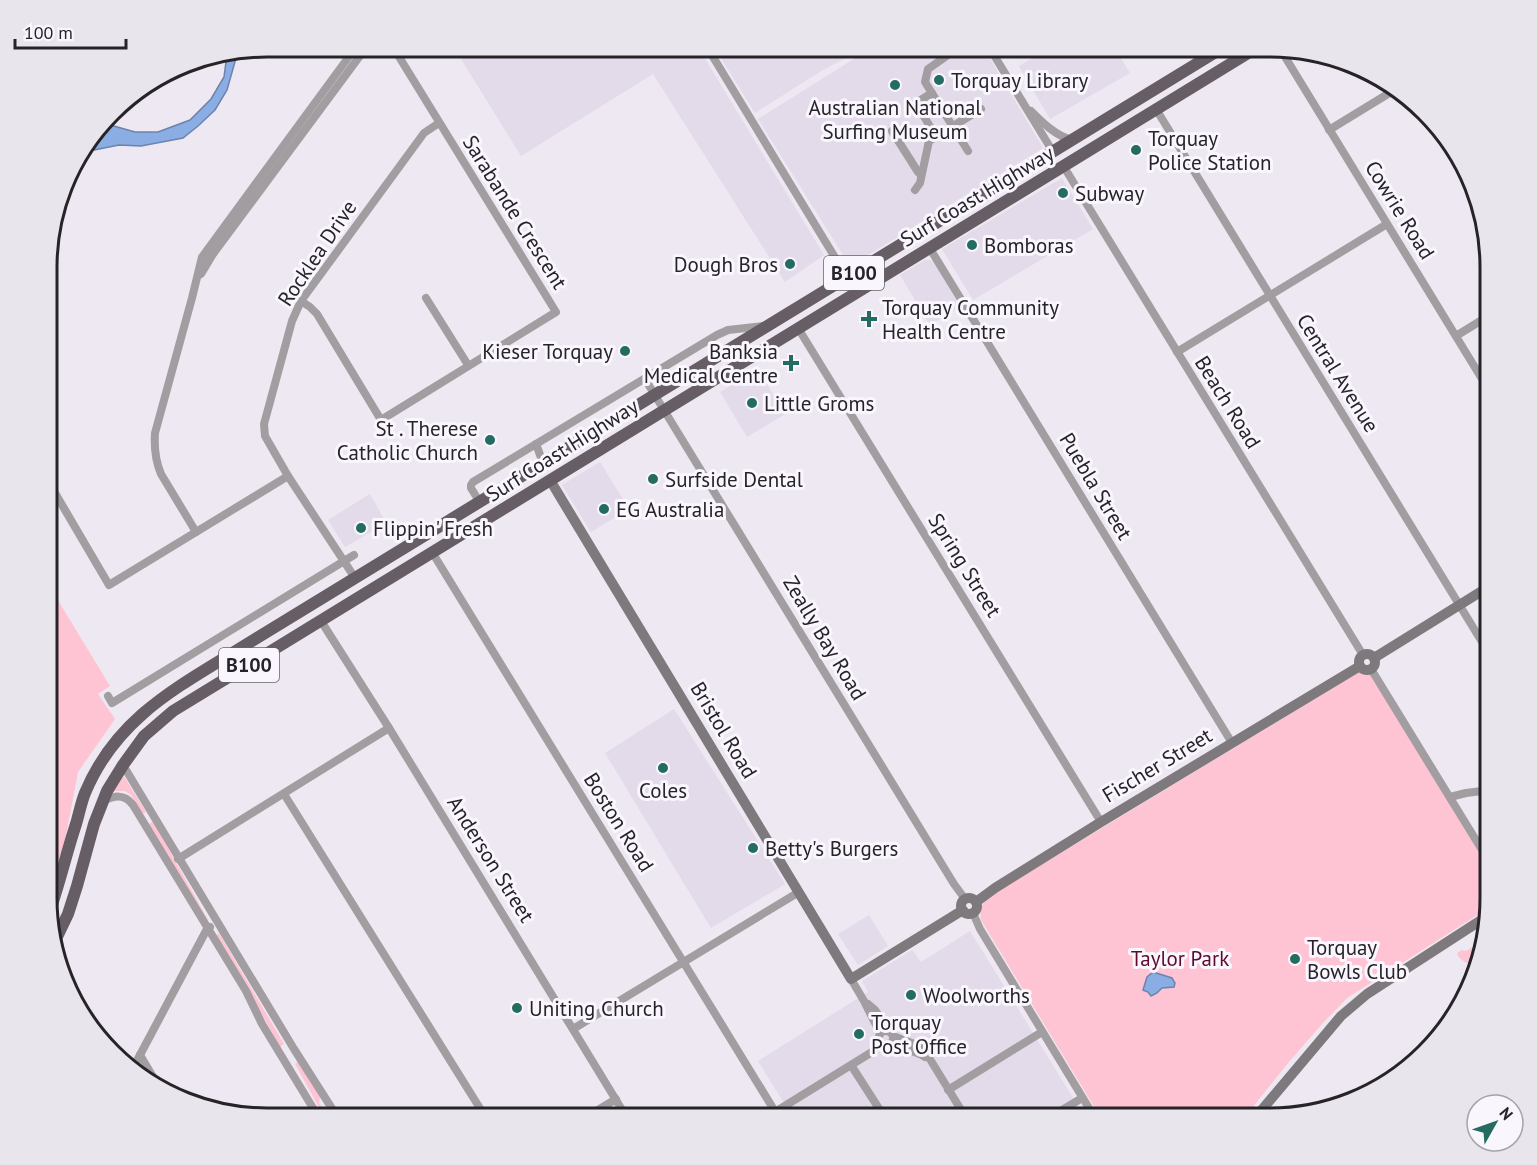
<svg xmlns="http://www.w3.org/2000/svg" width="1537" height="1165" viewBox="0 0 1537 1165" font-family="'PT Sans',sans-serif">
<rect width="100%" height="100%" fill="#ede8f2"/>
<!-- built -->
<g fill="#e3daea">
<path d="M 469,47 L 698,47 L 824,255 L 785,282 L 653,74 L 521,156 L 458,54 Z"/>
<path d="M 714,47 L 867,47 L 823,70 L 755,113 Z"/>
<path d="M 873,47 L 983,47 L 1043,148 L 850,266 L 758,119 Z"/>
<path d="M 1050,47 L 1090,47 L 1096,57 L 1114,47 L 1130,73 L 1050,119 L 1019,66 Z"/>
<path d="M 1062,178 L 1093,229 L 973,300 L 942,249 Z"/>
<path d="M 925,260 L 930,260 L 935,263 L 960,307 L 930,325 L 900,275 Z"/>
<path d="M 758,369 L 785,414 L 747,437 L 720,392 Z"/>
<path d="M 600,462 L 629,509 L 591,532 L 562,485 Z"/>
<path d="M 370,494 L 386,523 L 345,547 L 328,520 Z"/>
<path d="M 674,709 L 785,884 L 711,928 L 605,753 Z"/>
<path d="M 869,915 L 888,946 L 858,965 L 838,934 Z"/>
<path d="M 970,931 L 1080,1109 L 1064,1118 L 793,1118 L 758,1061 L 868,992 L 862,981 L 912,950 L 921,962 Z"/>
</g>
<!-- green -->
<g fill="#fec4d3">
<path d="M 48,584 L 110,686 L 98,694 L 115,719 L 78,772 L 66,835 L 47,902 Z"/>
<path d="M 1361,671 L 1371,674 L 1490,871 L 1490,907 L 1347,998 L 1323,1023 L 1288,1063 L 1244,1118 L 1101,1118 L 981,920 C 979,906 983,903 993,894 Z"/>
<path d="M 124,776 L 146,812 L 142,814 L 131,795 L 125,791 L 114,791 Z"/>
<path d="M 153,821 L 208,920 L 206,922 L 148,825 Z"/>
<path d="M 219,933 L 284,1044 L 280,1047 L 249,991 L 216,936 Z"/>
<path d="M 1484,940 L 1479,959 L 1471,965 C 1465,962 1459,960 1457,953 L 1462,950 L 1466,951 Z"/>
<path d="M 298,1062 L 320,1097 L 319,1103 L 329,1118 L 325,1118 L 295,1064 Z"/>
</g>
<!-- water -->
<g fill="#8aade4" stroke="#6c84ac" stroke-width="1.5">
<path d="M 238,51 L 227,90 L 215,110 L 198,126 L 183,138 L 141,146 L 119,145 L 79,153 L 100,128 L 114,126 L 135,132 L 158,132 L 190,120 L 211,99 L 224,77 L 226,62 L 231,52 Z"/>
<path d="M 1153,972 L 1172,978 L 1175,983 L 1174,987 L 1162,988 L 1157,993 L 1151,996 L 1148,992 L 1143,990 L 1147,977 Z"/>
</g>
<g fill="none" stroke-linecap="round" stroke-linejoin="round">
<!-- street -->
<g stroke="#a29da0" stroke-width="8">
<path d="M 707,47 L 856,292"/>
<path d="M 989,47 L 1053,152"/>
<path d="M 1279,47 L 1490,392"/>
<path d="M 948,55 L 928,69 L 925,82 L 968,151"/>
<path d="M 1156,109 L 1490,655"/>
<path d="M 1031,111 C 1043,123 1056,136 1072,140"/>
<path d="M 1329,130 L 1396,89"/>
<path d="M 892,131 L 918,172 L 921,175"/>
<path d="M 929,141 L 932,130 L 916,103 L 932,93"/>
<path d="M 1064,167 L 1363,655"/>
<path d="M 915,190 L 920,183 L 929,141 L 981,109"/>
<path d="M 929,247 L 1232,743"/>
<path d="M 201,274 L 213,254 L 359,57 L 369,47"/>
<path d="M 426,298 L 468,365"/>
<path d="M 301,301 L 310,307 L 317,314 L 381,420 L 556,312 L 393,47"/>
<path d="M 798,328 L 1101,822"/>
<path d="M 1456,336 L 1490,315"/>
<path d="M 1177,352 L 1387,224"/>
<path d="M 645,379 L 954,884 L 965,899"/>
<path d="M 536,444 L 543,463"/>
<path d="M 48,481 L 109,585 L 288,476"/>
<path d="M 479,501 L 471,488 L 471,485 L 473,482 L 717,335 L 728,330 L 764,326"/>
<path d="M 196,532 L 161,474 C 155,460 154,448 155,433 L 192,298 L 202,257 L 356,47"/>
<path d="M 432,552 L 779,1118"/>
<path d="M 355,578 L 288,476 L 265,436 L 264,424 L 292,321 L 301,301 L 424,133 L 439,123"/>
<path d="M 321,621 L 389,728 L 627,1118"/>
<path d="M 1371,669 L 1490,863"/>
<path d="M 108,696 L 112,703 L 354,555"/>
<path d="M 123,765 L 294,1049 L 338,1118"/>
<path d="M 284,794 L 486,1118"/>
<path d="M 1450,797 L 1466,793 L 1490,790"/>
<path d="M 103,801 C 114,796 124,793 133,805 L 246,991 L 262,1024 L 319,1118"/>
<path d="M 178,859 L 389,728"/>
<path d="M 973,913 L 980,929 L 1095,1118"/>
<path d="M 851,979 L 864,1001 L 880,1033"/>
<path d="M 868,1004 L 875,1010 L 890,1032"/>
<path d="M 573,1029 L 799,892"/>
<circle cx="886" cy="1038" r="7"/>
<path d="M 893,1036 L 917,1045 L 925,1051 L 966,1118"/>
<path d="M 888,1044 C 901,1050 914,1049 925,1057"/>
<path d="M 140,1055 L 159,1087"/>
<path d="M 851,1065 L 885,1118"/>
<path d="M 132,1070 L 207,929 L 210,927"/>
<path d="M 948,1090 L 1042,1032"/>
<path d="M 775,1112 L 872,1052 L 881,1043"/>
<path d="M 585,1118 L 616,1099"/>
<path d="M 1049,1118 L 1082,1098"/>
</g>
<!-- secondary -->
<g stroke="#7e797d" stroke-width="10">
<path d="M 550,480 L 851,979 L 963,910"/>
<circle cx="1367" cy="662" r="8"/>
<path d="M 1374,658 L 1490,586"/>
<circle cx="969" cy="906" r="8"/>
<path d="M 976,902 L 995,888 L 1101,822 L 1360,666"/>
<path d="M 1255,1118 L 1341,1016 L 1367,994 L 1489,915"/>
</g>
<!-- primary -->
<g stroke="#665e64" stroke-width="12">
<path d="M 48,916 C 59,886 66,854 76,824 C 79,814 81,803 85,793 C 117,716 180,686 247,644 L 1224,47"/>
<path d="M 55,941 L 68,914 L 77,886 L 94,824 L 107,791 L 123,765 L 144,736 L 173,711 L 1258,47"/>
</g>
</g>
<!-- markers -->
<g fill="#246b62" stroke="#faf6fe" stroke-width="2">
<circle cx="939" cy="80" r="6"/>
<circle cx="895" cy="85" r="6"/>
<circle cx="1136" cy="150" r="6"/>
<circle cx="1063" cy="193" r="6"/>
<circle cx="972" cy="245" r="6"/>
<circle cx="790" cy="264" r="6"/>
<path d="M866 310h6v6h6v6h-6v6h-6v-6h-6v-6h6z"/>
<circle cx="625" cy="351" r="6"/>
<path d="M788 354h6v6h6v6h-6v6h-6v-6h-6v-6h6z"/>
<circle cx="752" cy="403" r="6"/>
<circle cx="490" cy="440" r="6"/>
<circle cx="653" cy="479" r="6"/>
<circle cx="604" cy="509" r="6"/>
<circle cx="361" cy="528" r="6"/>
<circle cx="663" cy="768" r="6"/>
<circle cx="753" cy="848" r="6"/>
<circle cx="1295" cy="959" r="6"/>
<circle cx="911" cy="995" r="6"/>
<circle cx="517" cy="1008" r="6"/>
<circle cx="859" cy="1034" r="6"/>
</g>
<g text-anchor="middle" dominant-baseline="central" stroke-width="6" stroke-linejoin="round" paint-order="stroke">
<!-- shield labels -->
<g fill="#faf6fe" stroke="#666368" stroke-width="1.5">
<rect x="824" y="256" width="60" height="34" rx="4.5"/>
<rect x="219" y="648" width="60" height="34" rx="4.5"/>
</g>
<g font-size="20" font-weight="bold" fill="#262428">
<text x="854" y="273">B100</text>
<text x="249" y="665">B100</text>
</g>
<!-- poi labels -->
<g font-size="21" fill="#262428" stroke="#faf6fe" text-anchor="start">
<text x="951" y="80">Torquay Library</text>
<text x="895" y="107" text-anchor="middle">Australian National<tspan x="895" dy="24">Surfing Museum</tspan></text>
<text x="1148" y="138">Torquay<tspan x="1148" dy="24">Police Station</tspan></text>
<text x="1075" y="193">Subway</text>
<text x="984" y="245">Bomboras</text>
<text x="778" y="264" text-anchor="end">Dough Bros</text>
<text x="882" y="307">Torquay Community<tspan x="882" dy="24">Health Centre</tspan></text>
<text x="613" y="351" text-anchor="end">Kieser Torquay</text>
<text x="778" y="351" text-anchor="end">Banksia<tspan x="778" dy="24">Medical Centre</tspan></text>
<text x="764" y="403">Little Groms</text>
<text x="478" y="428" text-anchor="end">St . Therese<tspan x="478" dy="24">Catholic Church</tspan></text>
<text x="665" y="479">Surfside Dental</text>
<text x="616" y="509">EG Australia</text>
<text x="373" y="528">Flippin' Fresh</text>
<text x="663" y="790" text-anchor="middle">Coles</text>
<text x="765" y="848">Betty's Burgers</text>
<text x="1307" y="947">Torquay<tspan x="1307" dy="24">Bowls Club</tspan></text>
<text x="923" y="995">Woolworths</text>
<text x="529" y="1008">Uniting Church</text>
<text x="871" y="1022">Torquay<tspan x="871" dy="24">Post Office</tspan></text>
</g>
<!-- street labels -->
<g font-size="21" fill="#262428" stroke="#faf6fe">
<text transform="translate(977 196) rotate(-31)">Surf Coast Highway</text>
<text transform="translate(1400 210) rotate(58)">Cowrie Road</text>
<text transform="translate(515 212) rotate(58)">Sarabande Crescent</text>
<text transform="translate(317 253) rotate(-56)">Rocklea Drive</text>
<text transform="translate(1338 373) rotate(58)">Central Avenue</text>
<text transform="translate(1228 402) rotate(58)">Beach Road</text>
<text transform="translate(562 450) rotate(-32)">Surf Coast Highway</text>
<text transform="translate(1096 486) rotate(59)">Puebla Street</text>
<text transform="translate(965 565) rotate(58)">Spring Street</text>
<text transform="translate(825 638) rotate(59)">Zeally Bay Road</text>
<text transform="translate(724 730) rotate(59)">Bristol Road</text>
<text transform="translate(1157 765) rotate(-31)">Fischer Street</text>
<text transform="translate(619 822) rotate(58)">Boston Road</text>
<text transform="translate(491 859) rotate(58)">Anderson Street</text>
</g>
<!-- park labels -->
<g font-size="21" fill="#5e0a2f" stroke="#faf6fe">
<text x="1180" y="958">Taylor Park</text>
</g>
</g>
<!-- crop -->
<path d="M0 0H1537V1165H0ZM267 57H1270A210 210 0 0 1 1480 267V898A210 210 0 0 1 1270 1108H267A210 210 0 0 1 57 898V267A210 210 0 0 1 267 57Z" fill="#e9e5ed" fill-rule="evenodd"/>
<path fill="none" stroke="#262428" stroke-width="3" d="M267 57H1270A210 210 0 0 1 1480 267V898A210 210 0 0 1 1270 1108H267A210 210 0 0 1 57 898V267A210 210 0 0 1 267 57Z"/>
<!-- north arrow -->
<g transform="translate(1495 1123) rotate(50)"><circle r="28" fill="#faf6fe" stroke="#a5a2a8" stroke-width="1.5"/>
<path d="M0-4.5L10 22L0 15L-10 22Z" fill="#246b62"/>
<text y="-9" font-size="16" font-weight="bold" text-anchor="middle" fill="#262428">N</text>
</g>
<!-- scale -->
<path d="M15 39v9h111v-9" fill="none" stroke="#262428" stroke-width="3"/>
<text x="24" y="39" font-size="18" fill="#262428" stroke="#faf6fe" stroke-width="4.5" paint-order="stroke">100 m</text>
</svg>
